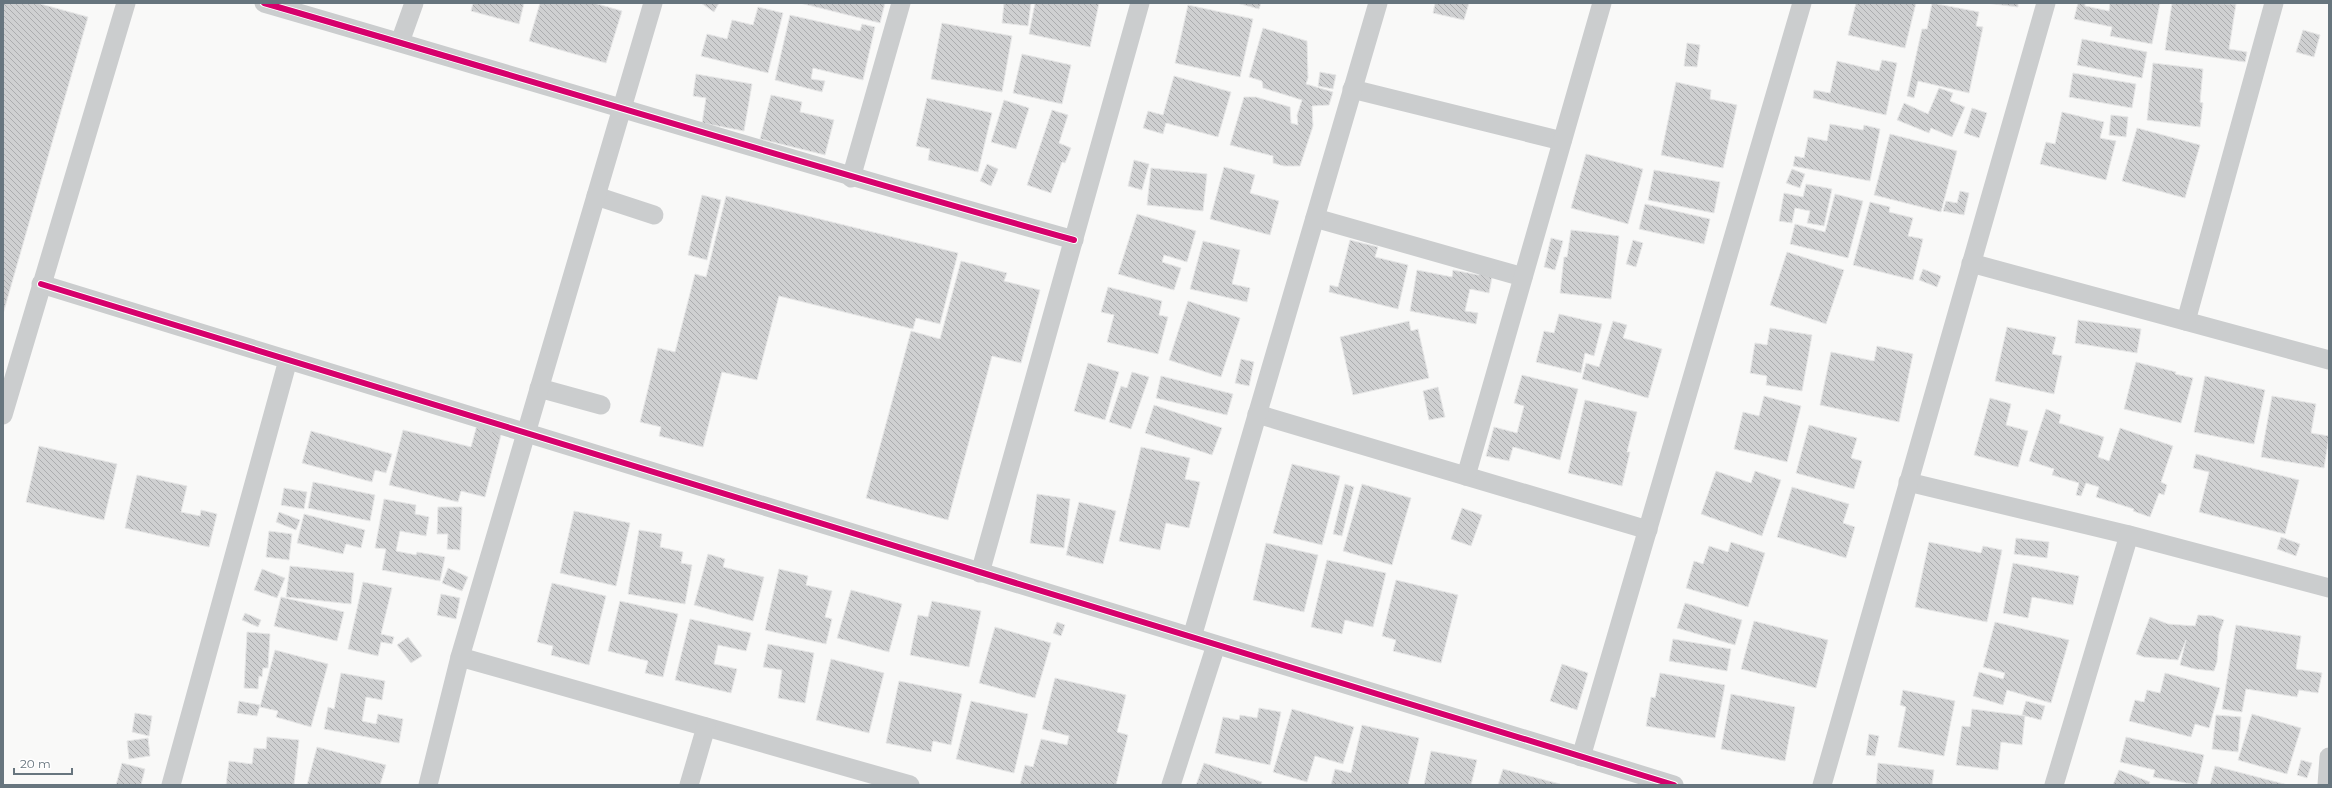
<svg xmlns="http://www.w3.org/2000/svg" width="2332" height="788" viewBox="0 0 2332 788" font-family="Montserrat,sans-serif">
<defs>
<pattern id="building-back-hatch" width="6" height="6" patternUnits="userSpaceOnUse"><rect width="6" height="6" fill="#cfd0d1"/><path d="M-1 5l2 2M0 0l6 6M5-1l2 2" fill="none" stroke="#acadaf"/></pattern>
</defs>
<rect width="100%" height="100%" fill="#f9f9f8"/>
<!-- building -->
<g fill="url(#building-back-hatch)" stroke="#e8e8e8">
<path d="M 3,3 L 37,3 L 88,17 L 3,314 Z"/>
<path d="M 473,3 L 524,3 L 519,24 L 471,11 Z"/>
<path d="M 540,3 L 594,3 L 622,11 L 606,63 L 529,41 Z"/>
<path d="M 701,3 L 719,3 L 714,12 Z"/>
<path d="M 800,3 L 885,3 L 880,23 Z"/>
<path d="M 1004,3 L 1031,3 L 1028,26 L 1002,23 Z"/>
<path d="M 1035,3 L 1099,3 L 1090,47 L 1029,34 Z"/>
<path d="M 1237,3 L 1261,3 L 1259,9 Z"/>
<path d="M 1435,3 L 1469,3 L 1464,20 L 1433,13 Z"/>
<path d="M 1856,3 L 1916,3 L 1905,48 L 1848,35 Z"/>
<path d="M 1932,3 L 1979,12 L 1976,26 L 1983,27 L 1969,93 L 1918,81 L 1914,98 L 1907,96 L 1922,29 L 1927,29 Z"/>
<path d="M 1986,3 L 2018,3 L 2018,7 Z"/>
<path d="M 2078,3 L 2085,3 L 2085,6 L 2109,11 L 2110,3 L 2160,3 L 2152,44 L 2110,36 L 2112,27 L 2074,19 Z"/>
<path d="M 2172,3 L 2236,4 L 2229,49 L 2247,52 L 2245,62 L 2165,50 Z"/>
<path d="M 1188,5 L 1253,19 L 1240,77 L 1175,63 Z"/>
<path d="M 758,7 L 783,13 L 768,73 L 701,56 L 707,34 L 727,39 L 732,20 L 753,25 Z"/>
<path d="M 790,15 L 860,31 L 862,24 L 875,27 L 863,80 L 813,68 L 811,79 L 825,81 L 822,92 L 775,80 Z"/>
<path d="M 942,23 L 1012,36 L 1002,92 L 931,79 Z"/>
<path d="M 1263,28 L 1307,41 L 1308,78 L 1306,84 L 1333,92 L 1329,105 L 1312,106 L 1313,126 L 1300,166 L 1284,166 L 1273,163 L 1273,156 L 1230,145 L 1244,97 L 1256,97 L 1290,107 L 1291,123 L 1298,125 L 1297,115 L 1302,100 L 1263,88 L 1262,81 L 1249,77 Z"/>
<path d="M 2303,30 L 2320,35 L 2314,57 L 2296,52 Z"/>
<path d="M 2082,39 L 2147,52 L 2142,78 L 2077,65 Z"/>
<path d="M 1687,43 L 1700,45 L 1697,67 L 1684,66 Z"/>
<path d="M 1022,54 L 1071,65 L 1062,104 L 1013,93 Z"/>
<path d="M 1882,60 L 1897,63 L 1886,115 L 1813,98 L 1814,90 L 1830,93 L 1837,61 L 1879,71 Z"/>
<path d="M 2153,63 L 2203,69 L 2200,102 L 2203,103 L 2200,127 L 2147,120 Z"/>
<path d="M 1320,72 L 1336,75 L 1333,89 L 1318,86 Z"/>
<path d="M 2073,73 L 2136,84 L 2132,108 L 2069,97 Z"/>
<path d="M 696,74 L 752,84 L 744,131 L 702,123 L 706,98 L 693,96 Z"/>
<path d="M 1174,76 L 1231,92 L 1218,137 L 1166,123 L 1163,134 L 1143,128 L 1148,111 L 1163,115 Z"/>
<path d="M 1676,82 L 1711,90 L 1710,99 L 1737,105 L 1723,168 L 1661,155 Z"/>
<path d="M 1939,88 L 1953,93 L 1950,101 L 1965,107 L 1952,137 L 1931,128 L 1929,133 L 1897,120 L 1904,103 L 1928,114 Z"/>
<path d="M 771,95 L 802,102 L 800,112 L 834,120 L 825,155 L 760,139 Z"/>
<path d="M 927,98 L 992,113 L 978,172 L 928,160 L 930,149 L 916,146 Z"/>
<path d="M 1004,100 L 1029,108 L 1016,149 L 991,142 Z"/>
<path d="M 1972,108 L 1987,113 L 1979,138 L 1964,133 Z"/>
<path d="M 1052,110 L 1068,115 L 1059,143 L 1071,148 L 1065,163 L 1062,162 L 1051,193 L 1027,185 Z"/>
<path d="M 2062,112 L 2104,122 L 2100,138 L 2116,141 L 2106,180 L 2040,164 L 2046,142 L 2055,144 Z"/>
<path d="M 2111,115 L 2128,117 L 2126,137 L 2109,135 Z"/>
<path d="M 1830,124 L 1863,130 L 1864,125 L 1880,129 L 1870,181 L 1793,166 L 1795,156 L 1804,158 L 1808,137 L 1827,141 Z"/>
<path d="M 2137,128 L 2200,145 L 2185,198 L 2122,181 Z"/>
<path d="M 1890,134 L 1957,151 L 1941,212 L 1874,195 Z"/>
<path d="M 1586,154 L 1643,169 L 1628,224 L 1571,208 Z"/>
<path d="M 1134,160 L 1149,164 L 1142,190 L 1128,186 Z"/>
<path d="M 987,164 L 998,169 L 991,186 L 980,181 Z"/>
<path d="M 1224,167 L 1255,175 L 1250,193 L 1279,201 L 1270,235 L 1210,219 Z"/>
<path d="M 1151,168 L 1207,174 L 1203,211 L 1147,205 Z"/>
<path d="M 1792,169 L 1805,174 L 1800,188 L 1786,183 Z"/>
<path d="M 1654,170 L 1720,182 L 1714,213 L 1648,200 Z"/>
<path d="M 1806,184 L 1832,189 L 1824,226 L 1807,223 L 1810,211 L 1795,208 L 1792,223 L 1779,221 L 1784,193 L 1803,197 Z"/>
<path d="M 1960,191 L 1969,193 L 1964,215 L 1943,211 L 1946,201 L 1957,203 Z"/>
<path d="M 1835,194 L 1863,201 L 1848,258 L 1790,244 L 1795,224 L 1825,232 Z"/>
<path d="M 702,195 L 721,200 L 707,260 L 688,255 Z"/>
<path d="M 726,196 L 958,253 L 940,324 L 916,318 L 913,329 L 779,296 L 757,380 L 722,372 L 703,447 L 659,436 L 661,427 L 640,422 L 658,348 L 675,352 L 695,274 L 706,277 Z"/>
<path d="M 1870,202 L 1890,207 L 1889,212 L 1913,218 L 1908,236 L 1923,239 L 1913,280 L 1853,265 Z"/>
<path d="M 1645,204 L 1710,219 L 1704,244 L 1639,229 Z"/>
<path d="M 1137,214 L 1196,231 L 1187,262 L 1164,255 L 1162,262 L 1181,268 L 1174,290 L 1118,274 Z"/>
<path d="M 1571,230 L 1619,236 L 1611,299 L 1560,293 L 1564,257 L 1567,257 Z"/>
<path d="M 1551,238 L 1563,241 L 1555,270 L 1544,267 Z"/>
<path d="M 1350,240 L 1378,247 L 1375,257 L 1408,265 L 1398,309 L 1329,292 L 1330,285 L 1338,287 Z"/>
<path d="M 1633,240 L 1643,243 L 1636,267 L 1626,264 Z"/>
<path d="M 1203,241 L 1240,250 L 1232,284 L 1250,288 L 1247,302 L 1190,289 Z"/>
<path d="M 1787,252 L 1844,270 L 1826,324 L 1770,305 Z"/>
<path d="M 961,261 L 1007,273 L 1004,281 L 1040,290 L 1021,363 L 992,356 L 948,520 L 866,498 L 911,331 L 940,339 Z"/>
<path d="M 1480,269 L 1493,272 L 1489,293 L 1470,289 L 1465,311 L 1478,313 L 1476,324 L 1410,311 L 1417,270 L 1452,277 L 1453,270 L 1479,275 Z"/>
<path d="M 1923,269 L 1941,276 L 1937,287 L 1919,280 Z"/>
<path d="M 1108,287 L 1162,301 L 1159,315 L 1168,317 L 1158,354 L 1107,342 L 1114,315 L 1101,312 Z"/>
<path d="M 1188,301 L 1240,318 L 1221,377 L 1169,360 Z"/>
<path d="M 1559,314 L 1602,324 L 1594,356 L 1585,353 L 1581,373 L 1536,362 L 1544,331 L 1554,333 Z"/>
<path d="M 2078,320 L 2141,329 L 2137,353 L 2075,343 Z"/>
<path d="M 1409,321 L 1411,331 L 1418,329 L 1429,378 L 1353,395 L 1340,337 Z"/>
<path d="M 1613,321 L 1627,325 L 1623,338 L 1662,349 L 1648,398 L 1582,379 L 1586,363 L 1599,367 Z"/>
<path d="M 2007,327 L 2056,337 L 2052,354 L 2062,356 L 2054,394 L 1995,381 Z"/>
<path d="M 1770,328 L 1812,335 L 1802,391 L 1766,385 L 1767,376 L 1750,373 L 1755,343 L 1767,345 Z"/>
<path d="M 1877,346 L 1913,354 L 1899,422 L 1820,405 L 1831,352 L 1874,361 Z"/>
<path d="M 1241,359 L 1254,362 L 1249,386 L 1235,383 Z"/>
<path d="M 2136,362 L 2176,372 L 2175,374 L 2193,378 L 2181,423 L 2124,409 Z"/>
<path d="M 1088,363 L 1119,372 L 1105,420 L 1074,411 Z"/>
<path d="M 1132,372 L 1149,377 L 1131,429 L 1109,422 L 1121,386 L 1127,388 Z"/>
<path d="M 1522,375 L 1578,389 L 1560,460 L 1513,447 L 1509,461 L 1486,456 L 1494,427 L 1517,433 L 1524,406 L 1514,403 Z"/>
<path d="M 1161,376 L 1233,394 L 1227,415 L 1156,398 Z"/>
<path d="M 2205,376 L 2265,390 L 2254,444 L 2194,432 Z"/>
<path d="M 1438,387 L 1445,417 L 1429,420 L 1423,391 Z"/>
<path d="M 1764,396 L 1801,406 L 1787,462 L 1734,449 L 1743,412 L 1759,416 Z"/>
<path d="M 2272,396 L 2316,404 L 2311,433 L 2329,436 L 2324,468 L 2261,457 Z"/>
<path d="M 1990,398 L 2011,404 L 2006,425 L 2028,431 L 2018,467 L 1974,455 Z"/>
<path d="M 1585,400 L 1637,412 L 1627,452 L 1630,452 L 1622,486 L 1568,473 Z"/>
<path d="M 1154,405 L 1222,428 L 1212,455 L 1145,433 Z"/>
<path d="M 2046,409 L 2061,415 L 2059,423 L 2104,437 L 2098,457 L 2109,461 L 2120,428 L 2173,446 L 2161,482 L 2167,485 L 2164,495 L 2159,493 L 2150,517 L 2133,511 L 2134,509 L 2096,497 L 2099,487 L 2086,483 L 2081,496 L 2076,495 L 2079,483 L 2052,475 L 2054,469 L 2029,461 Z"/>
<path d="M 477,425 L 502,431 L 485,497 L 461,491 L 458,502 L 389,485 L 403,430 L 471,447 Z"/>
<path d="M 1809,425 L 1857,438 L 1851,458 L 1862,461 L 1854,489 L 1796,473 Z"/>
<path d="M 311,431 L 392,454 L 386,473 L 375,470 L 372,482 L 302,463 Z"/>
<path d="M 39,446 L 117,464 L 104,520 L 26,502 Z"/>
<path d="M 1141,447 L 1190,458 L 1185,479 L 1200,482 L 1189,528 L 1166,523 L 1160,550 L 1119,541 Z"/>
<path d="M 2196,454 L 2299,480 L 2285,534 L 2199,512 L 2209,472 L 2193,468 Z"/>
<path d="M 1292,464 L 1340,476 L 1322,545 L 1273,533 Z"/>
<path d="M 1716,471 L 1751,483 L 1755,471 L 1781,480 L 1762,536 L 1701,514 Z"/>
<path d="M 137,475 L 187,486 L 181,512 L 200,516 L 201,510 L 217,514 L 209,547 L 125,528 Z"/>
<path d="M 313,482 L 375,495 L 370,521 L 308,508 Z"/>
<path d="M 1345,484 L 1354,487 L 1342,536 L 1333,534 Z"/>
<path d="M 1362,484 L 1411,498 L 1392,565 L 1343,551 Z"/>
<path d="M 1792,487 L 1849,504 L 1843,523 L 1855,527 L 1846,558 L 1777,537 Z"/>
<path d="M 284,488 L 307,492 L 304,509 L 281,505 Z"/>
<path d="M 1037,494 L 1070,499 L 1064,548 L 1030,543 Z"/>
<path d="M 384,499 L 416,505 L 415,514 L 429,517 L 426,536 L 400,531 L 396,551 L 416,555 L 417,552 L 445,557 L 440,581 L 382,570 L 386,549 L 375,548 Z"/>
<path d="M 1079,502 L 1116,511 L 1103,564 L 1066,555 Z"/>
<path d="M 438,507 L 462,507 L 460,550 L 447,549 L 448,534 L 437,534 Z"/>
<path d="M 1462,508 L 1482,515 L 1471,546 L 1451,539 Z"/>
<path d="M 574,511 L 630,523 L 616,586 L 560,573 Z"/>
<path d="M 279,512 L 300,520 L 296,530 L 276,522 Z"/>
<path d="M 304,514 L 365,530 L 361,548 L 346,544 L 343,554 L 297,543 Z"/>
<path d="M 639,530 L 662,534 L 660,547 L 683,552 L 681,563 L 692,565 L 685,604 L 628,594 Z"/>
<path d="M 269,531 L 292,534 L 289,560 L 266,557 Z"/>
<path d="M 2281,537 L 2300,544 L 2296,556 L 2277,549 Z"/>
<path d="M 2016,538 L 2049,542 L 2047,558 L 2014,554 Z"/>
<path d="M 1731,542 L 1765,553 L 1748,607 L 1686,588 L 1694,561 L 1703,564 L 1709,546 L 1728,552 Z"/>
<path d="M 1929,542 L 1981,553 L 1983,546 L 2002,550 L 1987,622 L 1915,607 Z"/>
<path d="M 1266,543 L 1318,555 L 1304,612 L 1253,600 Z"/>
<path d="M 708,554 L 725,559 L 723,567 L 764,577 L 753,621 L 694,605 Z"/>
<path d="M 1327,560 L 1386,573 L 1373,627 L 1345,620 L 1342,634 L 1311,627 Z"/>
<path d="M 2013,563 L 2079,576 L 2073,605 L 2032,597 L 2028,618 L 2003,613 Z"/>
<path d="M 290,566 L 354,573 L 351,604 L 286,597 Z"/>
<path d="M 448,568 L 468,577 L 462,591 L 442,583 Z"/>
<path d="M 262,569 L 285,578 L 277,598 L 254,590 Z"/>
<path d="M 779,569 L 808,576 L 806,585 L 832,591 L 825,617 L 832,619 L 826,644 L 765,630 Z"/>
<path d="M 1396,580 L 1458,595 L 1441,663 L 1393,651 L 1396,640 L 1382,636 Z"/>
<path d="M 363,582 L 392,588 L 381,634 L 394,637 L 392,644 L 381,642 L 378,656 L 348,649 Z"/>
<path d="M 552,583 L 606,596 L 589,665 L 551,655 L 553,646 L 537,642 Z"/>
<path d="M 851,590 L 902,604 L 889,652 L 837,638 Z"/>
<path d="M 441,594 L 460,598 L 456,619 L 437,615 Z"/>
<path d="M 281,597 L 344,612 L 337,641 L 274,626 Z"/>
<path d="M 620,601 L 678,614 L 663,677 L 645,673 L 648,661 L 608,651 Z"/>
<path d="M 932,601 L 981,611 L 969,667 L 910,655 L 918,615 L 928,617 Z"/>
<path d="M 1685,603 L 1742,620 L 1735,645 L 1677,628 Z"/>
<path d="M 245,613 L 261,620 L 258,627 L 242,620 Z"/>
<path d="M 2198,615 L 2213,616 L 2224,620 L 2219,634 L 2217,662 L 2214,671 L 2195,669 L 2180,665 L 2186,640 L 2178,660 L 2144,657 L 2136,654 L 2150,617 L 2168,624 L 2195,626 Z"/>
<path d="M 690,619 L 751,633 L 746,651 L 718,645 L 714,664 L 737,669 L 731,693 L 675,680 Z"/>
<path d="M 1754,621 L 1828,640 L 1816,688 L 1741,669 Z"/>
<path d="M 1057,622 L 1065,625 L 1061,636 L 1053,633 Z"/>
<path d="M 1995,622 L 2069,640 L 2051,703 L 2007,690 L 2003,705 L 1973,696 L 1979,672 L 2003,679 L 2005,673 L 1983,667 Z"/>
<path d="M 2236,625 L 2301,636 L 2296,669 L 2322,673 L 2318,693 L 2299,690 L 2297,697 L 2246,689 L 2242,712 L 2222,709 Z"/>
<path d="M 995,627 L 1051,643 L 1035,698 L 979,683 Z"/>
<path d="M 247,632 L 270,634 L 268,668 L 263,668 L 262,677 L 259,676 L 258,689 L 244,688 Z"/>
<path d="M 408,637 L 422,656 L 411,663 L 397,645 Z"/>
<path d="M 1673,639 L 1731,649 L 1727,671 L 1669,661 Z"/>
<path d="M 768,644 L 814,653 L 805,703 L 778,698 L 782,670 L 763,667 Z"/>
<path d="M 275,650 L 328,664 L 311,727 L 276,717 L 278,711 L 260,707 Z"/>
<path d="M 831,659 L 884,673 L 869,733 L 816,720 Z"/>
<path d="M 1562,664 L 1588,673 L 1577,710 L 1550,701 Z"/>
<path d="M 341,673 L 385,681 L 382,700 L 366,697 L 362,721 L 376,724 L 378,714 L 403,719 L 399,743 L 324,729 L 328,707 L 334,709 Z"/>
<path d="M 1660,673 L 1725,685 L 1715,738 L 1646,726 L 1651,697 L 1655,698 Z"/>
<path d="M 2165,673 L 2220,688 L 2209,728 L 2195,724 L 2191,737 L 2129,721 L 2135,700 L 2144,702 L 2147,690 L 2160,693 Z"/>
<path d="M 1055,678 L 1126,695 L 1117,732 L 1128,735 L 1116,785 L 1020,785 L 1025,765 L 1033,767 L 1041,739 L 1067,745 L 1069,736 L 1042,729 Z"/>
<path d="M 899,681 L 962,694 L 951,745 L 933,741 L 931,752 L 886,743 Z"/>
<path d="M 1903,690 L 1955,701 L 1944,756 L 1898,747 L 1906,707 L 1900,705 Z"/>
<path d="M 1731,694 L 1795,707 L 1785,761 L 1721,749 Z"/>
<path d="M 239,701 L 260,705 L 257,716 L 237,713 Z"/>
<path d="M 971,701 L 1028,714 L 1014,773 L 956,759 Z"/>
<path d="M 2026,701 L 2045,706 L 2041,720 L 2022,715 Z"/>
<path d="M 1259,708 L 1281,712 L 1270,765 L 1215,753 L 1223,717 L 1239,720 L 1240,715 L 1257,718 Z"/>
<path d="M 1292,709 L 1354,727 L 1343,764 L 1315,756 L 1307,782 L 1273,772 Z"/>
<path d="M 1972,709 L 2025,716 L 2022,745 L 2001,742 L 1998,770 L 1956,765 L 1962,726 L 1970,727 Z"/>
<path d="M 135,713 L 152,716 L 149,736 L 132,732 Z"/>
<path d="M 2252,714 L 2301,728 L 2287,774 L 2238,760 Z"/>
<path d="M 2216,715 L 2241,717 L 2238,752 L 2212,749 Z"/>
<path d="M 1362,725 L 1419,738 L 1408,785 L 1331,785 L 1335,769 L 1351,773 Z"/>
<path d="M 1869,734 L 1879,736 L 1875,756 L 1866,755 Z"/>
<path d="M 267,737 L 299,740 L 294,785 L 226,785 L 229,761 L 252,764 L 254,748 L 266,749 Z"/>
<path d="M 2126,737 L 2204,755 L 2197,785 L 2153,777 L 2155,770 L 2120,762 Z"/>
<path d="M 148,738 L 150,756 L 129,759 L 127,741 Z"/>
<path d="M 317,747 L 386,765 L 380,785 L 307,785 Z"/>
<path d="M 1431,751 L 1477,760 L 1471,785 L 1424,785 Z"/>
<path d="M 2301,760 L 2312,763 L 2307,778 L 2297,775 Z"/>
<path d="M 122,763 L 145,769 L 141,785 L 116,785 Z"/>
<path d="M 1204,763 L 1262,782 L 1261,785 L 1196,785 Z"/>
<path d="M 1878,763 L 1934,770 L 1932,785 L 1876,785 Z"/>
<path d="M 2215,766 L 2288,785 L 2210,785 Z"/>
<path d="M 1503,769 L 1560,784 L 1560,785 L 1498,785 Z"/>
<path d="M 2119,770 L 2150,782 L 2149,785 L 2113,785 Z"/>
</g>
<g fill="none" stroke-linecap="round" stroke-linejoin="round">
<!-- minor -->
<g stroke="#cbcdce" stroke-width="19">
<path d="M 264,3 C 534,81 803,164 1074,240"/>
<path d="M 400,42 L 414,3"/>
<path d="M 1352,89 L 1562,141"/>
<path d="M 851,178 L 901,3"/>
<path d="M 596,196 L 654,215"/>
<path d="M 1315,218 L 1523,277"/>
<path d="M 1971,263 L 2329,360"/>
<path d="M 41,284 L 1674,785"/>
<path d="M 2186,321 L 2274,3"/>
<path d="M 539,388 L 601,405"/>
<path d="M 1257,414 L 1648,530"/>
<path d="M 3,415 L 126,3"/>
<path d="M 1466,476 L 1602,3"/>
<path d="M 1908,482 L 2129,535 L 2329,588"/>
<path d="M 980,573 L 1140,3"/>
<path d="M 1192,637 L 1378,3"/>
<path d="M 460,657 L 910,785"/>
<path d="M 1581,757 L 1802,3"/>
<path d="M 171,785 L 288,360"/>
<path d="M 428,785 L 460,657 L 653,3"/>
<path d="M 689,785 L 706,727"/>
<path d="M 1171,785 L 1216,645"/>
<path d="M 1822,785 L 2046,3"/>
<path d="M 2054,785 L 2129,535"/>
<path d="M 2327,785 L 2329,757"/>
</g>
<!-- cycleway casing -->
<g stroke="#fff" stroke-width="8">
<g id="cycleway">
<path d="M 264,3 C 534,81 803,164 1074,240"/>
<path d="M 41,284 L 1674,785"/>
</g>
</g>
<!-- cycleway -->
<use href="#cycleway" stroke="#d6006c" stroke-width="6"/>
</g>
<!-- border -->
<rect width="2332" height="788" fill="none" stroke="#67757e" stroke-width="8"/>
<!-- scale -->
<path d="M14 768v6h58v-6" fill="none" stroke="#67757e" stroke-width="2"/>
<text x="20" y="768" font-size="12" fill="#67757e" stroke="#ffffff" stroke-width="3" paint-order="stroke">20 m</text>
</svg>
